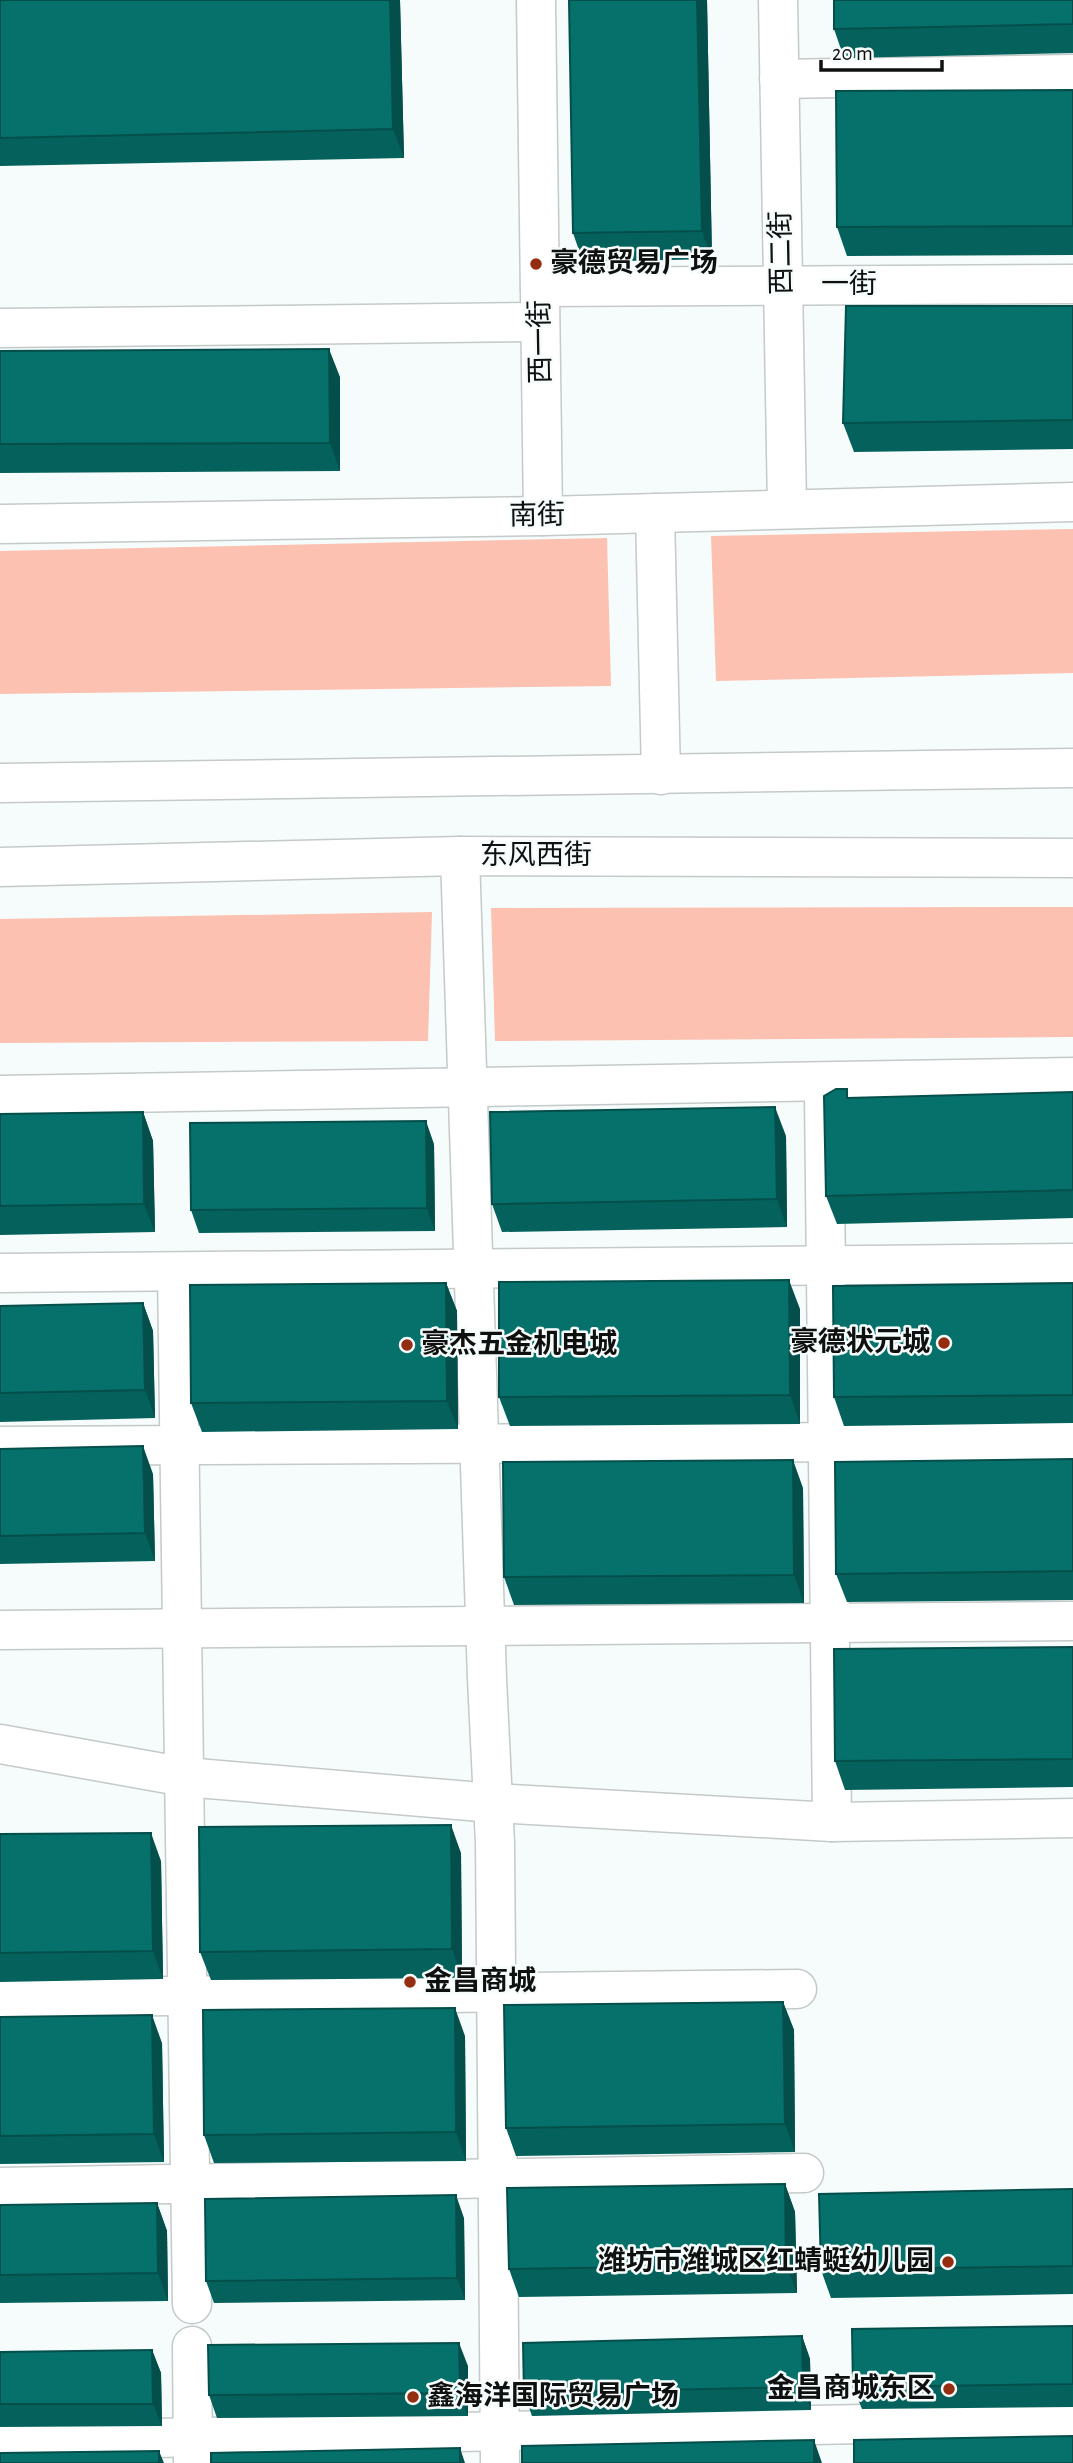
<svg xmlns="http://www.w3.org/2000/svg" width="1073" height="2463" viewBox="0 0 1073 2463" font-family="'Alegreya Sans','Noto Sans SC',sans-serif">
<rect width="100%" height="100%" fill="#f6fcfb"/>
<!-- green -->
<g fill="#fdc1b1">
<path d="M 1073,529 L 1073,673 L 716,681 L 711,536 Z"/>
<path d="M 607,538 L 611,686 L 0,694 L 0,551 Z"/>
<path d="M 1073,907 L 1073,1037 L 495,1041 L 491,908 Z"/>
<path d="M 432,912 L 428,1041 L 0,1043 L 0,919 Z"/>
</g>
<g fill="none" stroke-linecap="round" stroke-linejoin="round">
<!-- minor casing -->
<g stroke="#c4cac9" stroke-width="41">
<g id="minor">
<path d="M 536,0 L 543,516"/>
<path d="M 778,0 L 787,507"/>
<path d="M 779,79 L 1073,74"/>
<path d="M 540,287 L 1073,284"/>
<path d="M 0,328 L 540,322"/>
<path d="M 655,513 L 661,775"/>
<path d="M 0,524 L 543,516 L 1073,502"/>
<path d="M 460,856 L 487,1679 L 495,1843 L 500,2463"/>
<path d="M 824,1094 L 832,1822"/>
<path d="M 0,1095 L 1073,1077"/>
<path d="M 177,1272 C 179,1616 189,1960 192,2304"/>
<path d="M 0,1273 L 1073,1263"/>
<path d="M 0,1446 L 1073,1441"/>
<path d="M 0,1630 L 1073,1621"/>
<path d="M 0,1744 L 185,1777 L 493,1803 L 832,1822 L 1073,1818"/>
<path d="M 0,1998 L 797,1989"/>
<path d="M 0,2187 L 804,2173"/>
<path d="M 192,2346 L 193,2462"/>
<path d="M 0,2441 L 1073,2420"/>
</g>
</g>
<!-- major casing -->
<g stroke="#c4cac9" stroke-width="41">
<g id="major">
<path d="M 0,783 L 1073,768"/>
<path d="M 0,867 L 460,856 L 1073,858"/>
</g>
</g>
<!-- minor -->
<use href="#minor" stroke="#fff" stroke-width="38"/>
<!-- major -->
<use href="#major" stroke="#fff" stroke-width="38"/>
</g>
<!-- wall -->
<g fill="#05615c">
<path d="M 0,0 L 400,0 L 404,158 L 0,166 Z"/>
<path d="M 569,0 L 707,0 L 712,259 L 583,262 L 573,233 Z"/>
<path d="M 1073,0 L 1073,53 L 844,58 L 834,29 Z"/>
<path d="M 1073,90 L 1073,255 L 847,256 L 837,227 Z"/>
<path d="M 1073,306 L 1073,449 L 854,452 L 843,423 Z"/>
<path d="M 0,351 L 340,377 L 340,471 L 0,473 Z"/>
<path d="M 1073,1092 L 1073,1218 L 837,1224 L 826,1196 L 851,1098 Z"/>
<path d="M 143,1112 L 153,1141 L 155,1232 L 0,1235 L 0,1114 Z"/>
<path d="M 786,1136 L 787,1227 L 502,1232 L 492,1204 Z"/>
<path d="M 434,1144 L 435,1231 L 199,1233 L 191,1210 Z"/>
<path d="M 446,1283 L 457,1311 L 458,1429 L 202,1432 L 191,1403 Z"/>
<path d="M 1073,1283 L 1073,1423 L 844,1426 L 834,1397 Z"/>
<path d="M 143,1303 L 153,1331 L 155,1418 L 0,1422 L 0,1306 Z"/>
<path d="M 800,1309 L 800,1424 L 510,1426 L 499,1397 Z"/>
<path d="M 0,1449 L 153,1474 L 155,1561 L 0,1564 Z"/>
<path d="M 1073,1459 L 1073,1600 L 847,1602 L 836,1574 Z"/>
<path d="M 803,1488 L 804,1603 L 514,1605 L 504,1577 Z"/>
<path d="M 1073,1647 L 1073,1787 L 845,1790 L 835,1761 Z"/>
<path d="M 0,1834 L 161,1861 L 163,1979 L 0,1982 Z"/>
<path d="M 461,1853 L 462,1978 L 211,1980 L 200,1952 Z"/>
<path d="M 783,2002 L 794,2030 L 795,2152 L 516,2156 L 506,2128 Z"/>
<path d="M 0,2017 L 162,2043 L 164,2162 L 0,2164 Z"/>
<path d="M 465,2036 L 466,2161 L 214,2163 L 204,2135 Z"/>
<path d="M 785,2184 L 795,2212 L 797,2293 L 519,2297 L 509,2269 Z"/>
<path d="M 1073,2189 L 1073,2294 L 831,2298 L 821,2270 Z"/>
<path d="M 157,2203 L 167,2231 L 168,2301 L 0,2303 L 0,2205 Z"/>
<path d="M 464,2218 L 465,2300 L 214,2303 L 206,2281 Z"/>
<path d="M 1073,2326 L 1073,2407 L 862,2409 L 853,2387 Z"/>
<path d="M 802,2336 L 810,2359 L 811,2410 L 532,2416 L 524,2393 Z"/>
<path d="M 152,2350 L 161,2373 L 162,2426 L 0,2427 L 0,2352 Z"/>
<path d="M 468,2366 L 468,2416 L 217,2418 L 209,2395 Z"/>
</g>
<!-- shaded-wall -->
<g fill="#044f4b">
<path d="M 390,0 L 400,0 L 404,158 L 393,129 Z"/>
<path d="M 697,0 L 707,0 L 712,259 L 702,231 Z"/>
<path d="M 329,349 L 340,377 L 340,471 L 330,443 Z"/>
<path d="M 775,1107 L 786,1136 L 787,1227 L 777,1199 Z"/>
<path d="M 143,1112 L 153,1141 L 155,1232 L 144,1204 Z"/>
<path d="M 426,1121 L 434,1144 L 435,1231 L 427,1208 Z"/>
<path d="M 789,1280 L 800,1309 L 800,1424 L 790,1395 Z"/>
<path d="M 446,1283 L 457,1311 L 458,1429 L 447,1401 Z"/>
<path d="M 143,1303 L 153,1331 L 155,1418 L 145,1390 Z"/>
<path d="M 143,1446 L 153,1474 L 155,1561 L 145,1533 Z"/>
<path d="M 793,1460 L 803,1488 L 804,1603 L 794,1575 Z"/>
<path d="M 451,1825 L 461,1853 L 462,1978 L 452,1949 Z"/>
<path d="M 151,1833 L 161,1861 L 163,1979 L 153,1951 Z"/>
<path d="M 783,2002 L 794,2030 L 795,2152 L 785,2124 Z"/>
<path d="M 455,2008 L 465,2036 L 466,2161 L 456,2132 Z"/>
<path d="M 152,2015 L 162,2043 L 164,2162 L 154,2134 Z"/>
<path d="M 785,2184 L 795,2212 L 797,2293 L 786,2265 Z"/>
<path d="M 456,2195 L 464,2218 L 465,2300 L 457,2278 Z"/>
<path d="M 157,2203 L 167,2231 L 168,2301 L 158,2273 Z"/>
<path d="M 802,2336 L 810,2359 L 811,2410 L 803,2387 Z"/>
<path d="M 459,2343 L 468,2366 L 468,2416 L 460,2393 Z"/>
<path d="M 152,2350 L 161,2373 L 162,2426 L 153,2404 Z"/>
<path d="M 814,2440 L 822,2463 L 814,2463 Z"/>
<path d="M 460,2448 L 465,2463 L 460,2463 Z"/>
<path d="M 159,2451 L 164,2463 L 159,2463 Z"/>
</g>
<!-- building -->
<g fill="#06716b" stroke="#044f4b" stroke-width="2">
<path d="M 0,0 L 390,0 L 393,129 L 0,138 Z"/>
<path d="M 569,0 L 697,0 L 702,231 L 573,233 Z"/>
<path d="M 834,0 L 1073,0 L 1073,24 L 834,29 Z"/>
<path d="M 1073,90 L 1073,226 L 837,227 L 836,91 Z"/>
<path d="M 846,306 L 1073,306 L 1073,420 L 843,423 Z"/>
<path d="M 329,349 L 330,443 L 0,444 L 0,351 Z"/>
<path d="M 836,1089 L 847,1089 L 847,1098 L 1073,1092 L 1073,1190 L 826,1196 L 824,1096 Z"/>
<path d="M 775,1107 L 777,1199 L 492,1204 L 490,1112 Z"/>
<path d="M 143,1112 L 144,1204 L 0,1206 L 0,1114 Z"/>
<path d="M 426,1121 L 427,1208 L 191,1210 L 190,1123 Z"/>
<path d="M 789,1280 L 790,1395 L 499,1397 L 499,1282 Z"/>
<path d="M 446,1283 L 447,1401 L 191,1403 L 190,1285 Z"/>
<path d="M 1073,1283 L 1073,1395 L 834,1397 L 833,1286 Z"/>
<path d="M 143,1303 L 145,1390 L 0,1393 L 0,1306 Z"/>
<path d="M 143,1446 L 145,1533 L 0,1536 L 0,1449 Z"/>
<path d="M 1073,1459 L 1073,1571 L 836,1574 L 835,1462 Z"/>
<path d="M 793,1460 L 794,1575 L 504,1577 L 503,1462 Z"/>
<path d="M 1073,1647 L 1073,1759 L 835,1761 L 834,1649 Z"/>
<path d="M 451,1825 L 452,1949 L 200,1952 L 199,1827 Z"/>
<path d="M 151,1833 L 153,1951 L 0,1953 L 0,1834 Z"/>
<path d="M 783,2002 L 785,2124 L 506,2128 L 504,2005 Z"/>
<path d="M 455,2008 L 456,2132 L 204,2135 L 203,2010 Z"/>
<path d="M 152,2015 L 154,2134 L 0,2136 L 0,2017 Z"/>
<path d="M 785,2184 L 786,2265 L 509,2269 L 507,2188 Z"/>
<path d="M 1073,2189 L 1073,2266 L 821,2270 L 819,2194 Z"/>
<path d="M 456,2195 L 457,2278 L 206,2281 L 205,2199 Z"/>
<path d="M 157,2203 L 158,2273 L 0,2275 L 0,2205 Z"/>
<path d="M 1073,2326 L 1073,2384 L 853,2387 L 852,2329 Z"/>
<path d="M 802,2336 L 803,2387 L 524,2393 L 523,2343 Z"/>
<path d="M 459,2343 L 460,2393 L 209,2395 L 208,2345 Z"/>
<path d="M 152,2350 L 153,2404 L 0,2404 L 0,2352 Z"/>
<path d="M 1073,2436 L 1073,2463 L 854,2463 L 854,2440 Z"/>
<path d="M 814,2440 L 814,2463 L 522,2463 L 522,2446 Z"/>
<path d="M 460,2448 L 460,2463 L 211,2463 L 211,2453 Z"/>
<path d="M 159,2451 L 159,2463 L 0,2463 L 0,2453 Z"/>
</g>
<!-- markers -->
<g fill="#952e11" stroke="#f6fcfb" stroke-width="2.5">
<circle cx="536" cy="264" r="7"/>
<circle cx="944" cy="1343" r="7"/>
<circle cx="407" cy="1345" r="7"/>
<circle cx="410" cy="1982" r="7"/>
<circle cx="948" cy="2262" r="7"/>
<circle cx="949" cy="2389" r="7"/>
<circle cx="413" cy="2397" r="7"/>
</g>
<g text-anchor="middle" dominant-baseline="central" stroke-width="5" stroke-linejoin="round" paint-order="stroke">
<!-- street labels -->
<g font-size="28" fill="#0f1111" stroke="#f6fcfb">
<text transform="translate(782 253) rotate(-91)">西二街</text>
<text x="849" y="285">一街</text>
<text transform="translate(541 342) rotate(-91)">西一街</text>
<text transform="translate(537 516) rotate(-1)">南街</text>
<text x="536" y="856">东风西街</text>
</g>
<!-- poi labels -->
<g font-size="28" font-weight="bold" fill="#0f1111" stroke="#f6fcfb" text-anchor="start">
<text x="550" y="264">豪德贸易广场</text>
<text x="930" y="1343" text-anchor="end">豪德状元城</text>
<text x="421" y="1345">豪杰五金机电城</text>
<text x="424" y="1982">金昌商城</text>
<text x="934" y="2262" text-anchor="end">潍坊市潍城区红蜻蜓幼儿园</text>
<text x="935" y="2389" text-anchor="end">金昌商城东区</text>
<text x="427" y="2397">鑫海洋国际贸易广场</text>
</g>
</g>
<!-- scale -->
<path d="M821 60v10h121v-10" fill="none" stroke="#0f1111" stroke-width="3.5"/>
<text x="832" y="60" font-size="21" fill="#0f1111" stroke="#f6fcfb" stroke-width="5" paint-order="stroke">20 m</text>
</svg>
